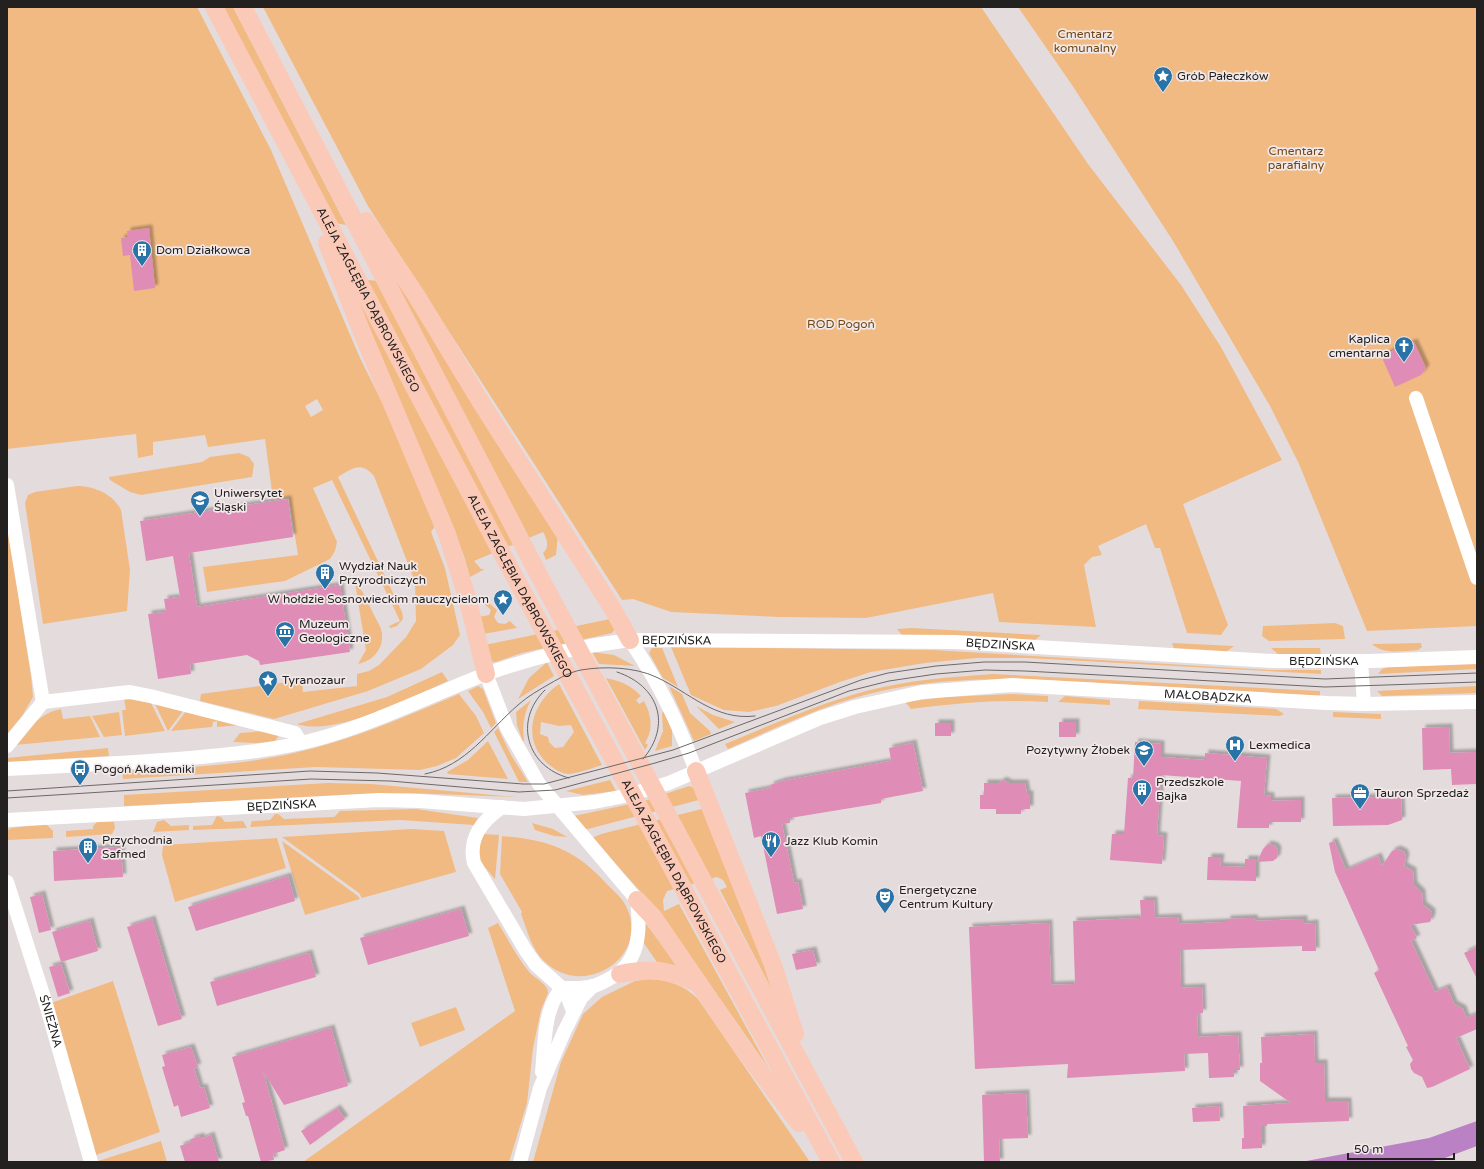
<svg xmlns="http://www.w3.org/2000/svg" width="1484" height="1169" viewBox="0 0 1484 1169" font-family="'Varela Round',sans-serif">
<defs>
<filter id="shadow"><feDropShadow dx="3.5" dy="-3.5" stdDeviation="1" flood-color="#0004"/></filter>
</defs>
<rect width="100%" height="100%" fill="#e4dcdc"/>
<!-- green -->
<g fill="#f1ba83" fill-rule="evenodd">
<path d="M 7,7 L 197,7 L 271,150 L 360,358 L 394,426 L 436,525 L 431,532 L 445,568 L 460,635 L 453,645 L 421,669 L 368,691 L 274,719 L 200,701 L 201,694 L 302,680 L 303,692 L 357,686 L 357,674 L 369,671 L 379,665 L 406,637 L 416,621 L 415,582 L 374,476 C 361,461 353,468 338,477 L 402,612 L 403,619 L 397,626 L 390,628 L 389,626 L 400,621 L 332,480 L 313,488 L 337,542 L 335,551 L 330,559 L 285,581 L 207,592 L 203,567 L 298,555 L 289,498 L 273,499 L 265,439 L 208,447 L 205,435 L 153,442 L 153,455 L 138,458 L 136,434 L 7,449 ZM 317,399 L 323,410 L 311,417 L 305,406 Z"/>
<path d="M 223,7 L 233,7 L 346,225 L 335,223 Z"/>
<path d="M 263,7 L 981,7 L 1088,164 L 1181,285 L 1221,347 L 1282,460 L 1183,504 L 1228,625 L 1221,635 L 1187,633 L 1160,548 L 1155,548 L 1146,524 L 1098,546 L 1102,555 L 1092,557 L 1084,565 L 1096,627 L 999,622 L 993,593 L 866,618 L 780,617 L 671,612 L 633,599 L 622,600 L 368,206 Z"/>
<path d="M 1018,7 L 1477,7 L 1477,626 L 1367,631 L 1299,464 L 1270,406 L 1173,241 L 1072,85 Z"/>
<path d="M 368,280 L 400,283 L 558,535 L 556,555 L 546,560 L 543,553 C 550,547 547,539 543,532 L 474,561 L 481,569 L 485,569 L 470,577 L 464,556 L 444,505 L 354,298 Z"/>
<path d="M 239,453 L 249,457 L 254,464 L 252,477 L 141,495 L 130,492 L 110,480 L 109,477 L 202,462 L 210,457 Z"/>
<path d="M 77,486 C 94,486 113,494 121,510 L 130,570 L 127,611 L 43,624 L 25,503 L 28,495 L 35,492 Z"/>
<path d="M 7,522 L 31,676 L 33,697 L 22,716 L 7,734 Z"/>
<path d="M 355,583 C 363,591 367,599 371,609 C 374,616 379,623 381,629 C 386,646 374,661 358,664 L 366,650 Z"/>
<path d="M 483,598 L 497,610 L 494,617 L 498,623 L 505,624 L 510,621 L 517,628 L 483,634 L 479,617 L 489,615 L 491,610 L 481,601 Z"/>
<path d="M 610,619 L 615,629 L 612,633 L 522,653 L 496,662 L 491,662 L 485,645 Z"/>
<path d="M 1335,623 L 1343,626 L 1345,639 L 1269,641 L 1262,636 L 1263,626 Z"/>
<path d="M 912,628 L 1041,635 L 1035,640 L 902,635 L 897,629 Z"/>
<path d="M 1172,643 L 1234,646 L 1226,652 L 1174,649 Z"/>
<path d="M 1421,643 L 1422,647 L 1418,650 C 1403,651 1384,655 1372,644 Z"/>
<path d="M 671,647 L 933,650 L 1270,670 L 1321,670 L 1321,674 L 1027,658 L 977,658 L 925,663 L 871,672 L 840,682 L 776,706 L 749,712 L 724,710 L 691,695 Z"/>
<path d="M 652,648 L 662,648 L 678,687 L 663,678 L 649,653 Z"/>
<path d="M 1271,648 L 1320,648 L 1321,655 L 1282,654 L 1278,654 Z"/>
<path d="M 592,652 L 614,655 L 635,666 L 599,664 Z"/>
<path d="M 547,662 L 554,676 L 518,699 L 529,678 Z"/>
<path d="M 1477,663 L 1477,669 L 1378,674 L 1382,669 L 1388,667 Z"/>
<path d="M 442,672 L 448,681 C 412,697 335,737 297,724 L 387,697 Z"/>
<path d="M 993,674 L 1320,691 L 1320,696 C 1252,692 1183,687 1114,684 C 1036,679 958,674 881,691 C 827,703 778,727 728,749 L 725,744 C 771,725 818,704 866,691 C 908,680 950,677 993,674 Z"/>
<path d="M 606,678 C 620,681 631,685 641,696 L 636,700 L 639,704 L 644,701 C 651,714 654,729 645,743 L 648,745 L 645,750 Z"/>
<path d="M 559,684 L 602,765 C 592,768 580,773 569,774 C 561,774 553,768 547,763 C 521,738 532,703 559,684 ZM 541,722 L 559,726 L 571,725 L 574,732 L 563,747 L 555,748 L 549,742 L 548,737 L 540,734 Z"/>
<path d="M 478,686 L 483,689 L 496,723 L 491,728 L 483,712 L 468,691 Z"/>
<path d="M 669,686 L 682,694 L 690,713 L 710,731 L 711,734 L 694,741 Z"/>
<path d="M 1477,686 L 1477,693 L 1382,696 L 1377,691 Z"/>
<path d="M 459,694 L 476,716 L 484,733 L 456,758 L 437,766 L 420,770 L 316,767 L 123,779 L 122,771 C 179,768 237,766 294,753 C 352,740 405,717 459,694 Z"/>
<path d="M 1013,694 L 1048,696 L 1048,702 C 1002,699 957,703 911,709 L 905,702 L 946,697 Z"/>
<path d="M 1065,696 L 1110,700 L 1110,705 L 1058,702 Z"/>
<path d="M 124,698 L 151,703 L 165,731 L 125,736 L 122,710 L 126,710 Z"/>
<path d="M 531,700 C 524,713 522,726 524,740 L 523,742 L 517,725 L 516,712 Z"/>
<path d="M 1139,701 L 1262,708 L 1276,709 L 1284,714 L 1280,716 L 1138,709 Z"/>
<path d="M 155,704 L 183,711 L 168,731 Z"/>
<path d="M 696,706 L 713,715 L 735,722 L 719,729 Z"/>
<path d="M 61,709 L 63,719 L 90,716 L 100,737 L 15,745 C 28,730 39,713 61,709 Z"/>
<path d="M 186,711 L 241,725 L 217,727 L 217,721 L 213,722 L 212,727 L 171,731 Z"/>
<path d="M 664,711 L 672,729 L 672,746 L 655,751 L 663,731 L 662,713 Z"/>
<path d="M 119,712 L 122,735 L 104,737 L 92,716 Z"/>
<path d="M 1333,712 L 1381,714 L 1381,719 L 1333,717 Z"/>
<path d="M 498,728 L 511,755 L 528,782 L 519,782 L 494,732 Z"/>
<path d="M 264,731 L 277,734 L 278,737 L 275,741 L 258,743 L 233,742 L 240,733 Z"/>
<path d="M 488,741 L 508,779 L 448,774 L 447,772 L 468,760 Z"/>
<path d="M 108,748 L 109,756 L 7,762 L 7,758 Z"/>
<path d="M 610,780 L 616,791 L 583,795 L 566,791 Z"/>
<path d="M 328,783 L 371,784 L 517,797 L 408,793 L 124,806 L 124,795 Z"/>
<path d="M 689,786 L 694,788 L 699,800 L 584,830 L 574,816 L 644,801 Z"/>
<path d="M 416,809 L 478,818 L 474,825 L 400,820 L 250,827 L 252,821 L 270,820 L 275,814 L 278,814 L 284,819 L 334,817 L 340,811 Z"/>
<path d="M 702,809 L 773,984 L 774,994 L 720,890 L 727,887 L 723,880 L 717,877 L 667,891 L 663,900 L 664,911 L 679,904 L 769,1069 L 661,914 L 592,838 L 601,834 Z"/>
<path d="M 217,816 L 221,817 L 225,822 L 243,821 L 247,828 L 193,830 L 193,826 L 212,825 Z"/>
<path d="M 164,820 L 171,826 L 189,825 L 189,830 L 153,832 L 157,822 Z"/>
<path d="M 97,822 L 114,822 L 115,828 L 112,834 L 66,837 L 66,831 L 93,829 L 93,826 Z"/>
<path d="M 532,823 L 553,829 L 567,837 L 554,836 L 535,830 Z"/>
<path d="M 46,824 L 53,831 L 53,838 L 7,840 L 7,831 L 11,828 Z"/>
<path d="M 411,829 L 444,831 L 456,872 L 362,898 L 359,893 L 282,837 Z"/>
<path d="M 483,834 L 499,835 L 495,879 C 478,859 475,859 483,834 Z"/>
<path d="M 502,836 C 547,840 573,848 604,881 C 611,889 622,897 626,906 C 652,957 582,1001 543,960 C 531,948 527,929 521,914 L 522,912 L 500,874 Z"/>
<path d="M 277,838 L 286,868 L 175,902 L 162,855 L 163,845 Z"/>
<path d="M 282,841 L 358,896 L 360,899 L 305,915 Z"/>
<path d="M 644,921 L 681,971 L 659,965 L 643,942 Z"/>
<path d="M 498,923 C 508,939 517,958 530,973 C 536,979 548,984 548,993 L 541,1010 L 533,1048 L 527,1103 L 509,1162 L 303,1162 L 515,1011 L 488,928 Z"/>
<path d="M 649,979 C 668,980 684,985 698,999 L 810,1162 L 533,1162 L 561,1062 L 583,1014 L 602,997 L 635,981 Z"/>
<path d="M 113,981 L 160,1132 L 96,1155 L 51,1003 Z"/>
<path d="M 456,1007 L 465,1030 L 420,1047 L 411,1023 Z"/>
<path d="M 161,1141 L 167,1162 L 98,1162 L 98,1161 Z"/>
</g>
<!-- water -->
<path fill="#ba82c4" d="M 1477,1121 L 1477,1146 L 1445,1158 L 1428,1162 L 1301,1162 L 1429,1138 Z"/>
<!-- building -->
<g fill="#df8cb7" filter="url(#shadow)">
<path d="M 149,228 L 155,288 L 134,291 L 130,255 L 123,256 L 121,238 L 128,237 L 127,231 Z"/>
<path d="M 1414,342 L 1426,368 L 1421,375 L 1395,387 L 1383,360 L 1387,353 Z"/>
<path d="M 288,499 L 293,537 L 189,553 L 197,607 L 340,585 L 350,652 L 260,665 L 259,661 L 247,655 L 190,664 L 191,674 L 158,679 L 148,614 L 166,612 L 164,599 L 180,597 L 173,556 L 146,561 L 140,521 Z"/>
<rect x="1059" y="722" width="17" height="15"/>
<rect x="935" y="723" width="16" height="13"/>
<path d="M 1449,727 L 1450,753 L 1477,752 L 1477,784 L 1452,785 L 1451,769 L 1423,770 L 1422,728 Z"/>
<path d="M 1135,742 L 1161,744 L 1161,757 L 1205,760 L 1205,753 L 1267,758 L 1264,795 L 1271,796 L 1271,801 L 1301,800 L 1301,822 L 1269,822 L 1269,828 L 1237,828 L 1241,781 L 1161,775 L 1157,835 L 1164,836 L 1162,864 L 1110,860 L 1112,834 L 1124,834 L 1128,778 L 1133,778 Z"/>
<path d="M 913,743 L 923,791 L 881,799 L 881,803 L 790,818 L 790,823 L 782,824 L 794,883 L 798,882 L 803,909 L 777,914 L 761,836 L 754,838 L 745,793 L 771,788 L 770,785 L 782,781 L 891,761 L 889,748 Z"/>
<path d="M 1003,780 L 1009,783 L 1025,783 L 1027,794 L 1030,794 L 1030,809 L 1021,809 L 1021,814 L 996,814 L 996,809 L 980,809 L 980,795 L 984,795 L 984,783 L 999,783 Z"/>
<path d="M 1388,797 L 1401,797 L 1402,820 L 1388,825 L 1333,826 L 1332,798 Z"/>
<path d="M 1334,841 L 1346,870 L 1378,856 L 1382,866 L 1392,851 L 1397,849 L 1404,852 L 1406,857 L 1404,866 L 1413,871 L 1414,885 L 1422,893 L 1423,905 L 1432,912 L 1432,917 L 1430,922 L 1410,925 L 1417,938 L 1411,941 L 1435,992 L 1447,987 L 1454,1004 L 1463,1009 L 1466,1018 L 1477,1014 L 1477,1029 L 1456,1038 L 1470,1069 L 1432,1087 L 1427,1088 L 1422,1077 L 1414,1073 L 1411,1069 L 1410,1064 L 1413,1060 L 1406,1047 L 1408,1046 L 1374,973 L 1379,970 L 1335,872 L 1329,843 Z"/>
<path d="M 1268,844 L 1275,846 L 1278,850 L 1277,858 L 1273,861 L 1257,862 L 1263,849 Z"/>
<path d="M 121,847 L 123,877 L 54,881 L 53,851 Z"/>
<path d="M 1208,857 L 1221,857 L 1220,866 L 1245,867 L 1245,859 L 1256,859 L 1256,881 L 1207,880 Z"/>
<path d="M 288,876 L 295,901 L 196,931 L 188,907 Z"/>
<path d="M 42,894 L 51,930 L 39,933 L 30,897 Z"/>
<path d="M 1140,900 L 1154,900 L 1155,918 L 1178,917 L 1179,924 L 1227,922 L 1227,919 L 1254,918 L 1255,921 L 1301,919 L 1304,919 L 1304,924 L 1315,923 L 1316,951 L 1302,951 L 1302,946 L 1180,950 L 1181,988 L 1202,987 L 1203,1013 L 1197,1013 L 1198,1037 L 1238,1035 L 1240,1070 L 1234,1070 L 1234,1077 L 1209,1078 L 1208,1053 L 1184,1054 L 1185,1071 L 1067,1078 L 1068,1064 L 975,1069 L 969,927 L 1049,923 L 1051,985 L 1075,984 L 1073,921 L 1141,918 Z"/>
<path d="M 461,909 L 469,936 L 368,965 L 360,938 Z"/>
<path d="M 152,919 L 182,1019 L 158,1026 L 127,927 Z"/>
<path d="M 90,921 L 98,951 L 61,962 L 52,932 Z"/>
<path d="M 1477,947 L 1477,979 L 1464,953 Z"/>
<path d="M 813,950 L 817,966 L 796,970 L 792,954 Z"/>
<path d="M 309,953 L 316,977 L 217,1006 L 210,982 Z"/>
<path d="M 61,964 L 70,993 L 58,997 L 49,967 Z"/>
<path d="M 331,1028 L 348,1086 L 284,1105 L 263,1071 L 285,1150 L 273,1154 L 274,1160 L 261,1162 L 248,1116 L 246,1116 L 242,1103 L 245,1102 L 232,1057 Z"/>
<path d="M 1314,1034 L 1315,1063 L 1324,1063 L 1325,1101 L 1348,1101 L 1349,1121 L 1267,1124 L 1267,1126 L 1262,1126 L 1262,1148 L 1242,1149 L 1242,1138 L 1244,1138 L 1243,1106 L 1291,1103 L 1260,1081 L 1260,1063 L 1262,1063 L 1261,1037 Z"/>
<path d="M 191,1047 L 198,1067 L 194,1068 L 200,1088 L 204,1087 L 210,1108 L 181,1117 L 178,1105 L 174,1107 L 162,1067 L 165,1066 L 162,1055 Z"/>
<path d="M 1026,1093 L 1028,1138 L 999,1139 L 1000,1162 L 984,1162 L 982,1095 Z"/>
<path d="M 1219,1106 L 1220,1121 L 1193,1122 L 1192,1108 Z"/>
<path d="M 337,1108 L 345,1119 L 310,1145 L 301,1131 Z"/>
<path d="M 211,1135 L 219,1162 L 185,1162 L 180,1146 L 191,1142 L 191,1139 L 201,1136 L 201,1139 Z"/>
</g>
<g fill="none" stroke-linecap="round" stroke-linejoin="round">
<!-- minor -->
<g stroke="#fff" stroke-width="14">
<path d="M 1416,398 L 1477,578"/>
<path d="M 7,485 L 43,702"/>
<path d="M 630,640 C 659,683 678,722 696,771"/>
<path d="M 1361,661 L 1364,704"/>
<path d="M 486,674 L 507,728 L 539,784 L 637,900 C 641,932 640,964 607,980 C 603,982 598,985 593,986 C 584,989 572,988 562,988"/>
<path d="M 7,746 L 43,702 L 120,693 L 130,692 L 150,696 L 295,733 L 301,743"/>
<path id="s1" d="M 7,769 C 68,766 129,763 190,758 C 235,754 278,750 321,738 C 378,722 431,695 486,674 C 533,657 581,646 630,640 L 955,642 L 1273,661 L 1370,661 L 1477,657"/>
<path d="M 502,807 C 482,821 468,838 474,863 L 526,951 L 536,965 L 562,988 L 568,998 L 573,1011"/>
<path id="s2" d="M 7,820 L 379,800 L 420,801 L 524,809 L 594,802 L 625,796 L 669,783 L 820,718 L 855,707 L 922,692 L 1012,685 L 1327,703 L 1364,704 L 1477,702"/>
<path id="s3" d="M 7,882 L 46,1004 L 91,1162"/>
<path d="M 542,1072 C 545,1045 543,1009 562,988"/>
<path d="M 520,1162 L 540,1088 L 564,1032 L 581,998 L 593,986"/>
</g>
<!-- major -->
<g stroke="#fbc9b7" stroke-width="18">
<path id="s4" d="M 214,7 L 497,544 L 831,1162"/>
<path d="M 243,7 L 544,585 L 854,1162"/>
<path d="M 366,221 L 416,295 L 482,404 L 614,611 L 630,640"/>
<path d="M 327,243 L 361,330 L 447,534 L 467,597 L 486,674"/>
<path d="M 696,771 L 773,965 L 795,1034"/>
<path d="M 637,900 L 654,918 L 742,1047 L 799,1123"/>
<path d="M 620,974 C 653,967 669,970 699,984"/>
</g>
<!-- tram -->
<g stroke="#6d6868" stroke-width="1">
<path d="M 617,672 C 659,686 672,725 643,759"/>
<path d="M 545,690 C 513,721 527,767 569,778"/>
<path d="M 425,774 C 466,766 488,731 518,705 C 528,696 539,690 551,683 C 560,678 570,672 581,670 C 604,666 635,667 656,677 C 689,692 715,721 755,716"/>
<path d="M 7,791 L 310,771 L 377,773 L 523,784 L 544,784 L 673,750 L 861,680 L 888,673 L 936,666 L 984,662 L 1025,662 L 1325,679 L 1477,673"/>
<path d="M 7,798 L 311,779 L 390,781 L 519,792 L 555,790 L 655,763 L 689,753 L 849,691 L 889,681 L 936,674 L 985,670 L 1025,671 L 1325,687 L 1477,682"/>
</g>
</g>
<!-- icons -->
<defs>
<g id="sight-pin" transform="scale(1)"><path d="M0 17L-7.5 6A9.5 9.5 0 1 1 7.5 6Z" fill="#2973a7" stroke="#f1e9e9"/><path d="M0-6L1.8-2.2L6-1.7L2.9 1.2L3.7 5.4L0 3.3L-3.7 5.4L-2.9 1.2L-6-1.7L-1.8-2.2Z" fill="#fff"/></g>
<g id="building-pin" transform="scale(1)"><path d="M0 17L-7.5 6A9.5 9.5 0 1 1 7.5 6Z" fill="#2973a7" stroke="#f1e9e9"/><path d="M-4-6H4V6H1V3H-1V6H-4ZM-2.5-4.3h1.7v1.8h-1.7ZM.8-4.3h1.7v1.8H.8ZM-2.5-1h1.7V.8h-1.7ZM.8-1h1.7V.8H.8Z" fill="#fff"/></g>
<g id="church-pin" transform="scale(1)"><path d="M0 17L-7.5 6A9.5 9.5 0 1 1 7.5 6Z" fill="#2973a7" stroke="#f1e9e9"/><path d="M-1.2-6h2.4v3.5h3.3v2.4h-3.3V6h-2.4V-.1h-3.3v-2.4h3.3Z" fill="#fff"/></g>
<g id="university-pin" transform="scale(1)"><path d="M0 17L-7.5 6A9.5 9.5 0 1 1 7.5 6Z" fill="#2973a7" stroke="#f1e9e9"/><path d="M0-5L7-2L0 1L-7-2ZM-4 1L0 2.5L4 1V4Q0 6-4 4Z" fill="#fff"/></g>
<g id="museum-pin" transform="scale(1)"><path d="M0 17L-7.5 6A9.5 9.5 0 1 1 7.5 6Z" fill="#2973a7" stroke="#f1e9e9"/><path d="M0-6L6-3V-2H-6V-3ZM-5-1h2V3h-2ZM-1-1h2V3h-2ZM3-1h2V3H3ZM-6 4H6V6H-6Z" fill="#fff"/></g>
<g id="hospital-pin" transform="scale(1)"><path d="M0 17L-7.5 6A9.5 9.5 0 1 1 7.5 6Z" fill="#2973a7" stroke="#f1e9e9"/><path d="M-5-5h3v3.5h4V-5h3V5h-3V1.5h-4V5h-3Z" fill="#fff"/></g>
<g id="school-pin" transform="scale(1)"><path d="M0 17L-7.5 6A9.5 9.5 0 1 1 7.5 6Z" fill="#2973a7" stroke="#f1e9e9"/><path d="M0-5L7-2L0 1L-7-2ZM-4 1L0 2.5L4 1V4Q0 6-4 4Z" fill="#fff"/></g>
<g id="bus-pin" transform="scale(1)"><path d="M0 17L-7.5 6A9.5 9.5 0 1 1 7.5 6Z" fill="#2973a7" stroke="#f1e9e9"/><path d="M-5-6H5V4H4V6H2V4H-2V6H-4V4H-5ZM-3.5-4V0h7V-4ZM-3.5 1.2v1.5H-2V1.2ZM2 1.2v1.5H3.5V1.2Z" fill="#fff"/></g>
<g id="office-pin" transform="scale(1)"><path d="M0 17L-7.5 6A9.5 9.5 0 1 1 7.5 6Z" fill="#2973a7" stroke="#f1e9e9"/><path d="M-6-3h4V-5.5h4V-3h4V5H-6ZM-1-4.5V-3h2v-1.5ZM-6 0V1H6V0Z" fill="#fff"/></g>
<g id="restaurant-pin" transform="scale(1)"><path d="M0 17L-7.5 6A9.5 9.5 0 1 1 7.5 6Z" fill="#2973a7" stroke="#f1e9e9"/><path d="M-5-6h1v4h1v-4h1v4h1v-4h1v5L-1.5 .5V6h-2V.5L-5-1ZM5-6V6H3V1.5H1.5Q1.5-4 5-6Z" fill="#fff"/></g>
<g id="theatre-pin" transform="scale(1)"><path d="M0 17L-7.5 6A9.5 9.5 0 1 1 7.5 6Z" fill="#2973a7" stroke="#f1e9e9"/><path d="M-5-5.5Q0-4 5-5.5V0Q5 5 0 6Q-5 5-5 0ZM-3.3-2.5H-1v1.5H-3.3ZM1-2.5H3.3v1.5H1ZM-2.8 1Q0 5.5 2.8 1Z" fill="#fff"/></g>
</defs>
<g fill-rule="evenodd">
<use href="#sight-pin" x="1163" y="76"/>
<use href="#building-pin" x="142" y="250"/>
<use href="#church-pin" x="1404" y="346"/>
<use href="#university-pin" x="200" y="500"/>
<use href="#building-pin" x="325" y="573"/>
<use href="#sight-pin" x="503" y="599"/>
<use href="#museum-pin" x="285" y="631"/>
<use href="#sight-pin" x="268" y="680"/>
<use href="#hospital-pin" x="1235" y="745"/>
<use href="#school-pin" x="1144" y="750"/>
<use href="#bus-pin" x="80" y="769"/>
<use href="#building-pin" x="1142" y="789"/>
<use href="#office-pin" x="1360" y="793"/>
<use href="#restaurant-pin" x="771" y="841"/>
<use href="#building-pin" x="88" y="847"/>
<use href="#theatre-pin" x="885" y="897"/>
</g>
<g text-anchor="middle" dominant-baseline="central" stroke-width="3.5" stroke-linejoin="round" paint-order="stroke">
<!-- park labels -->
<g font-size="12" fill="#724715" stroke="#f1e9e9">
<text x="1085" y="34">Cmentarz<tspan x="1085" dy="14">komunalny</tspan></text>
<text x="1296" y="151">Cmentarz<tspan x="1296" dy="14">parafialny</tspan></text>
<text x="841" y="324">ROD Pogoń</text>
</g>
<!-- poi labels -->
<g font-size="12" fill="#232020" stroke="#f1e9e9" text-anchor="start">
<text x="1177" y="76">Grób Pałeczków</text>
<text x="156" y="250">Dom Działkowca</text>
<text x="1390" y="339" text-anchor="end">Kaplica<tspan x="1390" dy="14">cmentarna</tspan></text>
<text x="214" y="493">Uniwersytet<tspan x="214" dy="14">Śląski</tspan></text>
<text x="339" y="566">Wydział Nauk<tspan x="339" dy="14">Przyrodniczych</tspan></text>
<text x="489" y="599" text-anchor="end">W hołdzie Sosnowieckim nauczycielom</text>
<text x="299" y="624">Muzeum<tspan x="299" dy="14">Geologiczne</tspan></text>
<text x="282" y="680">Tyranozaur</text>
<text x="1249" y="745">Lexmedica</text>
<text x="1130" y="750" text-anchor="end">Pozytywny Żłobek</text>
<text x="94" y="769">Pogoń Akademiki</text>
<text x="1156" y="782">Przedszkole<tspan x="1156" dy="14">Bajka</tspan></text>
<text x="1374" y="793">Tauron Sprzedaż</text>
<text x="102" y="840">Przychodnia<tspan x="102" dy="14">Safmed</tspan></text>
<text x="785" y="841">Jazz Klub Komin</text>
<text x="899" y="890">Energetyczne<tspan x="899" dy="14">Centrum Kultury</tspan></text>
</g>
<!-- street labels -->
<g font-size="12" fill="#232020" stroke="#f1e9e9">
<text stroke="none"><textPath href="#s4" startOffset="331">ALEJA ZAGŁĘBIA DĄBROWSKIEGO</textPath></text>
<text stroke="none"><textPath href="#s4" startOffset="655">ALEJA ZAGŁĘBIA DĄBROWSKIEGO</textPath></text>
<text stroke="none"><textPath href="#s1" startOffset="688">BĘDZIŃSKA</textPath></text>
<text stroke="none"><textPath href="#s1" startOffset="1012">BĘDZIŃSKA</textPath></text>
<text stroke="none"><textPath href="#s1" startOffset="1336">BĘDZIŃSKA</textPath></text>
<text stroke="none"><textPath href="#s2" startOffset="1222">MAŁOBĄDZKA</textPath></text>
<text stroke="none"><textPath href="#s2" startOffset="275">BĘDZIŃSKA</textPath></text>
<text stroke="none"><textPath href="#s4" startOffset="979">ALEJA ZAGŁĘBIA DĄBROWSKIEGO</textPath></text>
<text stroke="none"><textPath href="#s3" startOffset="146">ŚNIEŻNA</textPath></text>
</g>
</g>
<!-- border -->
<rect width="1484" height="1169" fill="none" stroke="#232020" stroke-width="16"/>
<!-- scale -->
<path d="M1348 1153v6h106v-6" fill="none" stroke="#232020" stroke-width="2"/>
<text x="1354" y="1153" font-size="12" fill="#232020" stroke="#f1e9e9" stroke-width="3" paint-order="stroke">50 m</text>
</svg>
